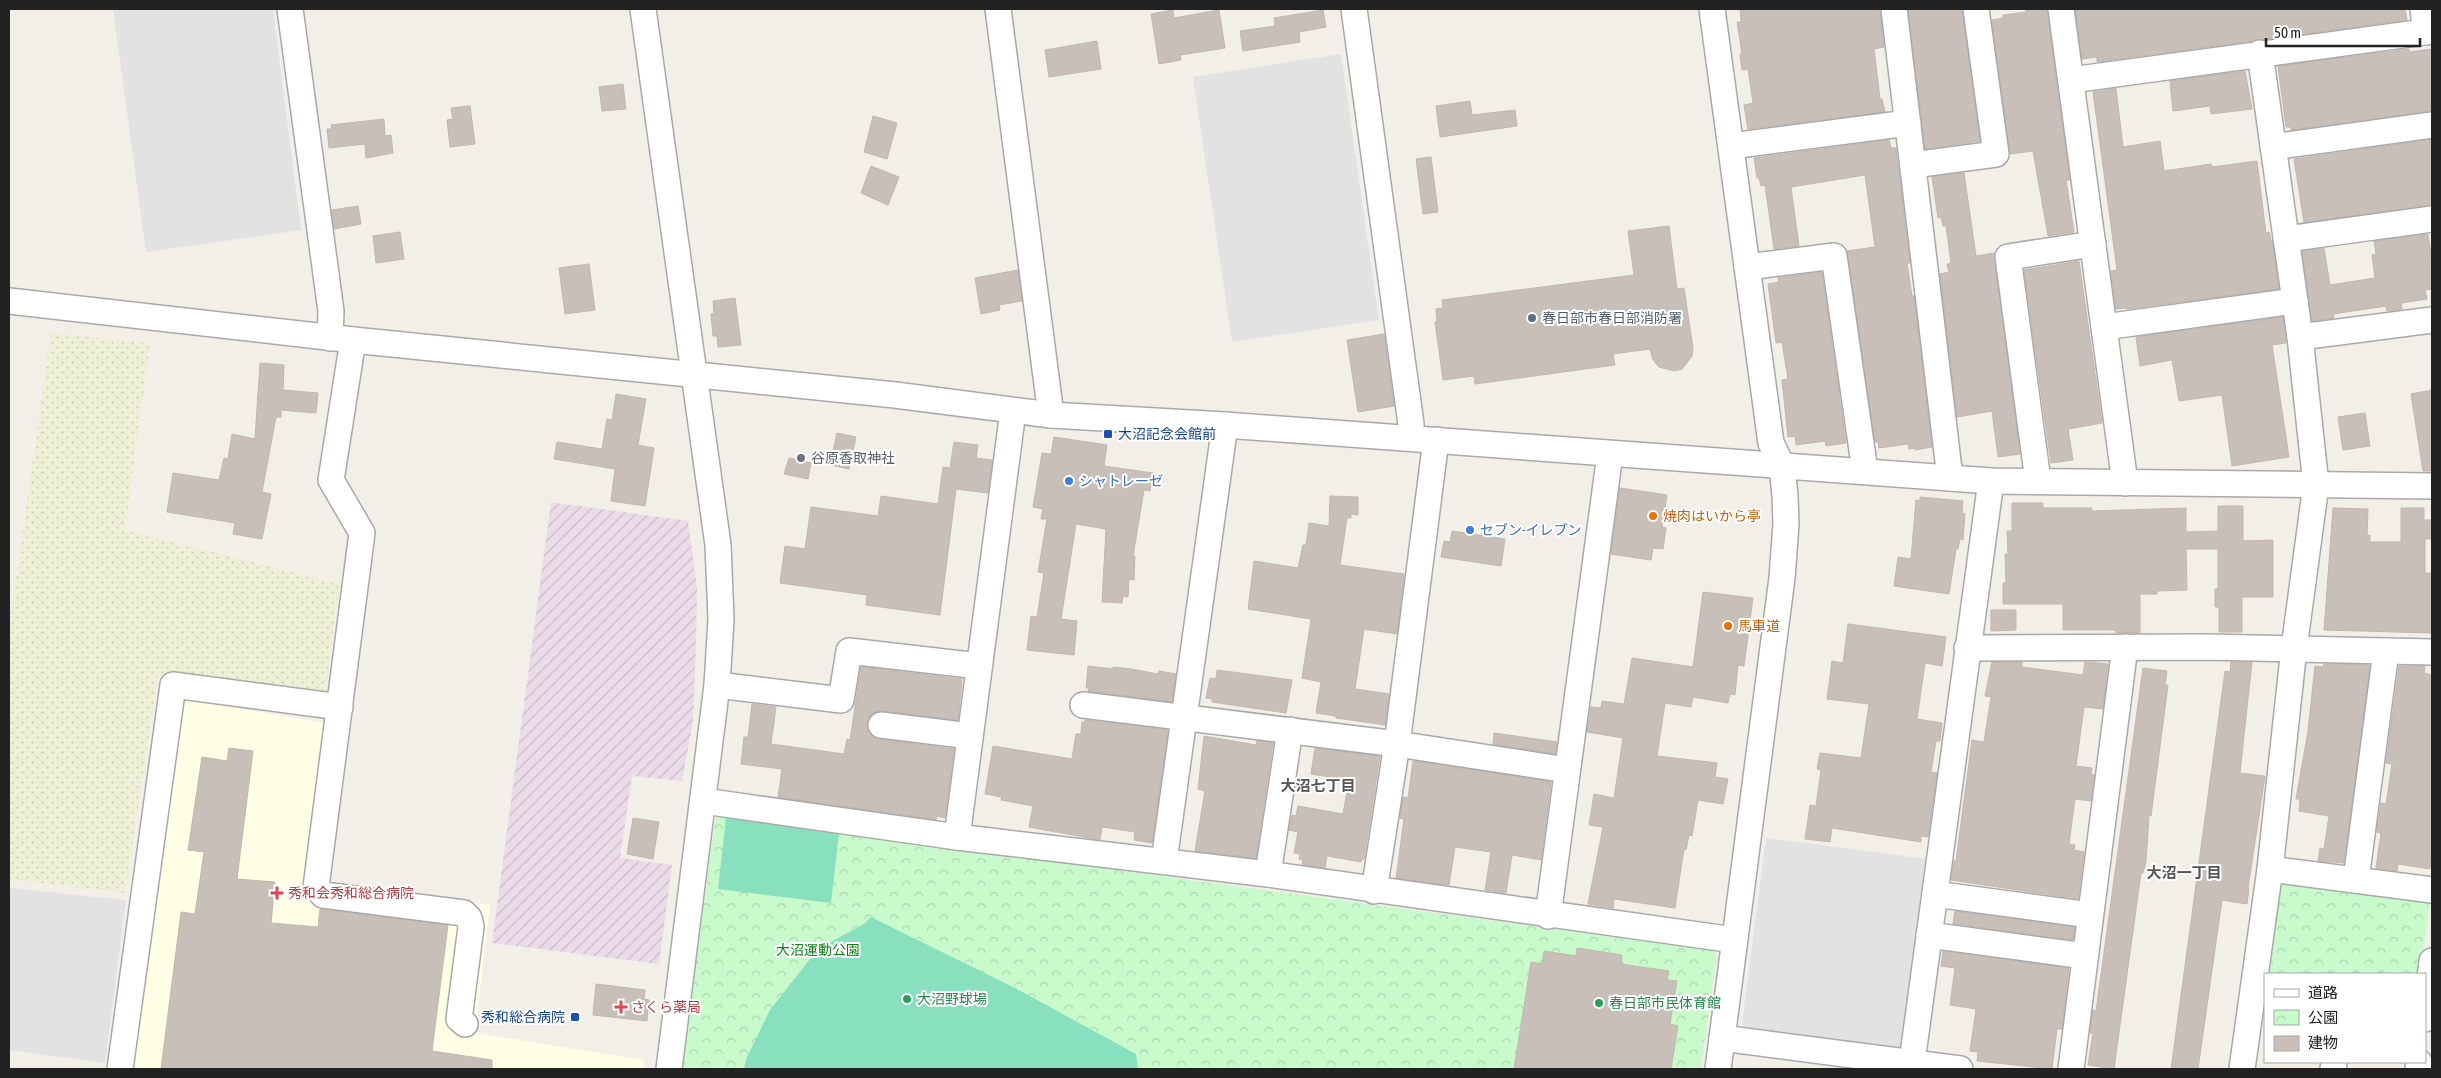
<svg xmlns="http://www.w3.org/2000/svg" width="2441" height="1078" viewBox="0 0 2441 1078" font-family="'Asap Condensed','Noto Sans JP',sans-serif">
<defs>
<pattern id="industrial-furrows" width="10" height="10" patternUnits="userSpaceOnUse" patternTransform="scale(1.25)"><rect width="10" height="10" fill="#ebdbe8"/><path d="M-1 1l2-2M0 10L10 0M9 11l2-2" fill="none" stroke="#c9bcc7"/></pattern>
<pattern id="farmland-dots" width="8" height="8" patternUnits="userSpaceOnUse" patternTransform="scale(1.25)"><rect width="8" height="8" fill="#eef0d5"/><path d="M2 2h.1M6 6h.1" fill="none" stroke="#ccceb7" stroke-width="1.8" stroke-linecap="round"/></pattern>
<pattern id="park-crowns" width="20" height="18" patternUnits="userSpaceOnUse" patternTransform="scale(1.25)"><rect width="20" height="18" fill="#c8facc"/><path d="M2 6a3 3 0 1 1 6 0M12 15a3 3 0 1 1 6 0" fill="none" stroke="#acd6af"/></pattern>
</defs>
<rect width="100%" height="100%" fill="#f2efe9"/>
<!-- industrial -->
<path fill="url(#industrial-furrows)" d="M 551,502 L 688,521 L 697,588 L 696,644 L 693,722 L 682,781 L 632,776 L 620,858 L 672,865 L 659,964 L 492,943 Z"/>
<!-- education -->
<path fill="#ffffe5" d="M 184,699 L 325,723 L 303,881 L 490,905 L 475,1033 L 644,1060 L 643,1069 L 133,1069 Z"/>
<!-- farmland -->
<path fill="url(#farmland-dots)" d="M 51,333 L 150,343 L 125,530 L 339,584 L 325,695 L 158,676 L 125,893 L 9,879 L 9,628 Z"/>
<!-- park -->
<g fill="url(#park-crowns)">
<path d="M 716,816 L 1717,951 L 1701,1069 L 680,1069 Z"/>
<path d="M 2277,882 L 2430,901 L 2420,974 L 2266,974 Z"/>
</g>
<!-- pitch -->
<g fill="#88e0be">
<path d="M 726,818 L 839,833 L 831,903 L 718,889 Z"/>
<path d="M 871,917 L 1015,988 L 1136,1054 L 1138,1069 L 744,1069 L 746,1059 L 770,1010 L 818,949 L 864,924 Z"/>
</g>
<!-- parking -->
<g fill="#e2e2e2">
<path d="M 113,9 L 273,9 L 301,230 L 146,252 Z"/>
<path d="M 1341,54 L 1379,320 L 1232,342 L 1193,77 Z"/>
<path d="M 1766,838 L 1927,859 L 1903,1046 L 1896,1052 L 1747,1032 L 1742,1023 Z"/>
<path d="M 9,888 L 126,900 L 105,1063 L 9,1050 Z"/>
</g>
<!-- building -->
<g fill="#c7bfb8" stroke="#c4b6ab">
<path d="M 1740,9 L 1880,9 L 1884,47 L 1874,49 L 1880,99 L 1882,99 L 1885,112 L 1748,129 L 1744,105 L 1753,103 L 1748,69 L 1742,70 L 1740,54 L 1742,54 L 1737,22 L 1741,22 Z"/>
<path d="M 1908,9 L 1962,9 L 1980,141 L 1925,149 Z"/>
<path d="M 2026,9 L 2047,9 L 2070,180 L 2066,180 L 2074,232 L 2048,236 L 2033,151 L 2010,154 L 1992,20 L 2003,18 L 2003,15 L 2026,12 Z"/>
<path d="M 2075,9 L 2405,9 L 2407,20 L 2097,62 L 2097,57 L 2082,59 Z"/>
<path d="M 1173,10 L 1174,18 L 1219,10 L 1225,48 L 1180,55 L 1181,60 L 1159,64 L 1151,14 Z"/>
<path d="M 1323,10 L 1326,27 L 1299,32 L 1300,42 L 1243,51 L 1240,31 L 1275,26 L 1274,18 Z"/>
<path d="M 1097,41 L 1101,69 L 1049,77 L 1045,50 Z"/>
<path d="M 2409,49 L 2409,52 L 2432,49 L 2432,111 L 2291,130 L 2291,127 L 2286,127 L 2278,66 Z"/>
<path d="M 2245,71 L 2252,109 L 2211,114 L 2210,106 L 2173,111 L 2170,81 Z"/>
<path d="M 623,84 L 626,109 L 602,111 L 599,87 Z"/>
<path d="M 2116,88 L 2123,147 L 2160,141 L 2164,171 L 2211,164 L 2212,167 L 2257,161 L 2266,233 L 2269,232 L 2274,252 L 2279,289 L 2127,309 L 2126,308 L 2116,309 L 2111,271 L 2117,270 L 2093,92 Z"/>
<path d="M 1470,101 L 1472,115 L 1515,110 L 1517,126 L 1440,137 L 1436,106 Z"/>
<path d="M 470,106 L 475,144 L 450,147 L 447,120 L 453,119 L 451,108 Z"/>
<path d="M 873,116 L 897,123 L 887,159 L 864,152 Z"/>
<path d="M 384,119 L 385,136 L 391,135 L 393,153 L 366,158 L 365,144 L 329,148 L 327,129 L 332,129 L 331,125 Z"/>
<path d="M 2432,139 L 2432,205 L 2304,222 L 2294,159 Z"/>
<path d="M 1889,140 L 1891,148 L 1896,148 L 1898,164 L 1910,263 L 1907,263 L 1912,296 L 1914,296 L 1932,447 L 1915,450 L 1915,448 L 1909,449 L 1908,444 L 1879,448 L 1878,442 L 1875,442 L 1847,251 L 1875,247 L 1865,175 L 1791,187 L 1799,246 L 1774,249 L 1765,185 L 1761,186 L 1759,178 L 1757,178 L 1754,158 Z"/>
<path d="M 1431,157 L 1438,212 L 1423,214 L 1416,159 Z"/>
<path d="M 871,166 L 899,177 L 888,205 L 861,193 Z"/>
<path d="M 1964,173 L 1976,256 L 1994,253 L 2020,454 L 1998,457 L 1992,411 L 1957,417 L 1940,274 L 1949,272 L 1947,264 L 1951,263 L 1946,226 L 1943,226 L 1941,217 L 1938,218 L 1932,177 Z"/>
<path d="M 358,206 L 361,224 L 334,229 L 332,210 Z"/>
<path d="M 1669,226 L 1677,289 L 1684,288 L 1693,348 L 1692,356 L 1682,369 L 1674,371 L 1659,367 L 1653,360 L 1650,349 L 1613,354 L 1615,365 L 1475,384 L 1474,376 L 1443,380 L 1435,322 L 1437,321 L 1436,309 L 1443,308 L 1442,300 L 1634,275 L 1628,231 Z"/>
<path d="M 400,232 L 404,259 L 376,263 L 373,236 Z"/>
<path d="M 2428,234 L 2432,262 L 2432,289 L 2425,290 L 2427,299 L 2401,303 L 2402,309 L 2387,311 L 2386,306 L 2333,314 L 2334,318 L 2312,321 L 2302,251 L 2324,248 L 2330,285 L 2375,278 L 2372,255 L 2376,254 L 2374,241 Z"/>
<path d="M 2079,261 L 2102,423 L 2068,429 L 2073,460 L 2051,463 L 2024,270 Z"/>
<path d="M 589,264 L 595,310 L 565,314 L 559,268 Z"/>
<path d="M 1018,270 L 1022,301 L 999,305 L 1000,310 L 981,314 L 975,278 Z"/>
<path d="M 1822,272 L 1846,443 L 1826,446 L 1825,441 L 1796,445 L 1795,436 L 1788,437 L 1782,380 L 1788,379 L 1782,342 L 1776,343 L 1768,284 L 1779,282 L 1778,278 Z"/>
<path d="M 735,298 L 741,345 L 718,347 L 717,336 L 713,336 L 711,314 L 714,313 L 713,301 Z"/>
<path d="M 2283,317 L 2286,343 L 2272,345 L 2289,457 L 2232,466 L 2222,395 L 2179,401 L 2172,360 L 2140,366 L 2136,337 Z"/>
<path d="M 1384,334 L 1394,406 L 1358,412 L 1347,340 Z"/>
<path d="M 260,363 L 284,365 L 283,390 L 318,393 L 316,413 L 281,410 L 281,417 L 276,417 L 262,492 L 271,494 L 262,539 L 233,534 L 235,523 L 167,512 L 173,473 L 219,480 L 224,458 L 228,459 L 232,434 L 255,439 Z"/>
<path d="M 2432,390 L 2432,471 L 2423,471 L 2411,394 Z"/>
<path d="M 616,394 L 646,399 L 638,445 L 654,448 L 645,506 L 611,501 L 615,469 L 554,459 L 557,442 L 602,449 L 607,419 L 612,420 Z"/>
<path d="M 2365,413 L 2370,446 L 2343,450 L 2338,417 Z"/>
<path d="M 837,433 L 856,437 L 849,469 L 830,465 Z"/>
<path d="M 1054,437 L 1107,445 L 1104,466 L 1153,473 L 1150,491 L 1144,490 L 1133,556 L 1135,556 L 1134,580 L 1129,579 L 1128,597 L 1123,596 L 1122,603 L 1102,602 L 1106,529 L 1076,524 L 1061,619 L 1077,621 L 1074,655 L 1027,650 L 1031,616 L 1037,617 L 1044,573 L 1038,572 L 1047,519 L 1041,519 L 1043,509 L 1033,507 L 1042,453 L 1051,454 Z"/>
<path d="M 954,442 L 978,445 L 976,458 L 992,460 L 988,493 L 956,489 L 940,615 L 866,605 L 867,595 L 780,583 L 785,546 L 805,549 L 811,507 L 878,516 L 881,496 L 938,504 L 943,467 L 950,468 Z"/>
<path d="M 789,458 L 811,463 L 808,479 L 784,474 Z"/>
<path d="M 1620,488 L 1667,495 L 1662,527 L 1666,528 L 1663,549 L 1653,548 L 1651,560 L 1611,554 Z"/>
<path d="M 1330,496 L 1358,497 L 1358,515 L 1351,514 L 1351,518 L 1347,518 L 1340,565 L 1404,574 L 1397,634 L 1364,629 L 1355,689 L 1389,694 L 1385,725 L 1336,718 L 1336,716 L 1316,713 L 1321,682 L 1302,678 L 1311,619 L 1248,609 L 1254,561 L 1298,568 L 1303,545 L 1306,545 L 1309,523 L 1329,526 Z"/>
<path d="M 1920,497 L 1963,501 L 1962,513 L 1965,514 L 1963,540 L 1960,539 L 1958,549 L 1956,549 L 1949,594 L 1894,586 L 1898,557 L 1911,559 L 1916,500 L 1920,501 Z"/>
<path d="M 2012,503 L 2043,503 L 2043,508 L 2092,508 L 2092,511 L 2186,508 L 2186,532 L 2218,531 L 2218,506 L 2243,506 L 2243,541 L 2273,540 L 2273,597 L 2242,597 L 2242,632 L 2219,632 L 2219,607 L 2215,607 L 2215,589 L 2218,589 L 2218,549 L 2186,549 L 2187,590 L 2157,591 L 2157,594 L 2140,594 L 2140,633 L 2116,633 L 2116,630 L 2063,630 L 2063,604 L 2003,604 L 2003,583 L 2006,583 L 2005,554 L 2008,554 L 2007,531 L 2012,531 Z"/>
<path d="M 2333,508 L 2368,509 L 2367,536 L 2370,535 L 2370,542 L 2401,542 L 2401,508 L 2424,508 L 2424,520 L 2432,520 L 2432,539 L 2425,539 L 2425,573 L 2432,573 L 2432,633 L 2324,630 Z"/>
<path d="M 1452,531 L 1505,539 L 1501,566 L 1441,557 L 1444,541 L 1450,542 Z"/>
<path d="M 1703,592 L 1753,598 L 1744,666 L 1738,665 L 1735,695 L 1730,694 L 1728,703 L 1693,697 L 1691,707 L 1665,703 L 1657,756 L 1717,763 L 1715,777 L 1728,779 L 1723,804 L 1698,800 L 1692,836 L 1689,835 L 1686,850 L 1684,849 L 1675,908 L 1614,899 L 1613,908 L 1588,904 L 1603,827 L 1589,825 L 1594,794 L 1614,798 L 1623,738 L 1587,732 L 1591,707 L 1601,708 L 1602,701 L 1624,704 L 1632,658 L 1693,667 Z"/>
<path d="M 1991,610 L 2016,610 L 2016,630 L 1991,631 Z"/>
<path d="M 1848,624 L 1946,637 L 1942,666 L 1925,663 L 1917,719 L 1942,723 L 1940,741 L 1936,741 L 1931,772 L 1937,773 L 1928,837 L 1921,836 L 1921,842 L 1832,828 L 1830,842 L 1805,839 L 1810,805 L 1816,806 L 1821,770 L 1817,769 L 1820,753 L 1861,758 L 1869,704 L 1827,699 L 1832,661 L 1843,663 Z"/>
<path d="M 1992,662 L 2022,662 L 2022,667 L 2083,675 L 2085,662 L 2108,664 L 2103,709 L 2084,707 L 2076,766 L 2092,768 L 2091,774 L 2094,775 L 2091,801 L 2075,799 L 2069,844 L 2075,845 L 2074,850 L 2084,852 L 2078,899 L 1951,880 L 1954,861 L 1956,861 L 1972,740 L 1984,742 L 1991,697 L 1985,696 Z"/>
<path d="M 2231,662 L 2252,662 L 2240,773 L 2265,776 L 2248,888 L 2249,889 L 2247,904 L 2222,900 L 2198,1069 L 2171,1069 L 2225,671 L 2230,672 Z"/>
<path d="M 2324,664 L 2370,665 L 2344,863 L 2318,861 L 2320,848 L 2324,849 L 2329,816 L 2299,811 L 2300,799 L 2296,799 L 2308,731 L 2315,666 L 2323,667 Z"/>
<path d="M 1088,666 L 1113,669 L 1113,667 L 1131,669 L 1158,674 L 1159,671 L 1176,674 L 1172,702 L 1088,691 L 1089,688 L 1086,688 Z"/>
<path d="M 2399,666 L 2425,666 L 2424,673 L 2432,675 L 2432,854 L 2430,869 L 2398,864 L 2397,871 L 2376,868 L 2381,833 L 2377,832 L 2381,803 L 2386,804 L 2392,764 L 2386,763 Z"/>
<path d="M 861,667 L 962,679 L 958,720 L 882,711 L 870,716 L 867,724 L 872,736 L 879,739 L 954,749 L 945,818 L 937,816 L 936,820 L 778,797 L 782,769 L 741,764 L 744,737 L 748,737 L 752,704 L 776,707 L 771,744 L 844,754 L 847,739 L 850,740 Z"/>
<path d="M 2143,668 L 2167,671 L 2165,685 L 2168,685 L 2151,816 L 2149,815 L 2146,862 L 2143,873 L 2141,873 L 2114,1069 L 2088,1065 L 2093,1033 L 2090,1033 L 2093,1010 L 2096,1011 Z"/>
<path d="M 1217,670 L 1292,680 L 1286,713 L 1212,702 L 1212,699 L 1206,698 L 1210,678 L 1216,679 Z"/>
<path d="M 1085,720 L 1168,730 L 1152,843 L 1134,840 L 1135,832 L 1102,827 L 1100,840 L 1029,827 L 1033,806 L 1001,800 L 1002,797 L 985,794 L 993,746 L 1072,759 L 1076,734 L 1081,734 L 1082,722 L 1085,722 Z"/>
<path d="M 1494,733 L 1557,742 L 1555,754 L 1493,744 Z"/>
<path d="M 1204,736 L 1256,745 L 1257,741 L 1273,743 L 1256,858 L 1195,851 L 1205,791 L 1198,789 Z"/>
<path d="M 229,748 L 253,751 L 237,879 L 275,882 L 271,923 L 318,927 L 320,909 L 448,925 L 432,1051 L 492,1060 L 492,1069 L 161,1069 L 181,912 L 195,914 L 204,852 L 188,850 L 202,757 L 227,761 Z"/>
<path d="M 1315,748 L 1380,756 L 1364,859 L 1362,859 L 1361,862 L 1327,856 L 1325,868 L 1302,864 L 1303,860 L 1299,859 L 1300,854 L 1294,853 L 1298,832 L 1289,830 L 1292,815 L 1296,816 L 1298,806 L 1343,814 L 1349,780 L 1311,774 Z"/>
<path d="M 1413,761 L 1551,782 L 1541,860 L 1512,855 L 1506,893 L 1485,890 L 1491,852 L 1455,847 L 1449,885 L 1396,878 L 1404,819 L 1400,818 L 1403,797 L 1408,798 Z"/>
<path d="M 633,818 L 659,822 L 653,859 L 627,854 Z"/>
<path d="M 1955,911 L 2075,927 L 2073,940 L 1953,924 Z"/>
<path d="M 1577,948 L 1622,955 L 1621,964 L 1669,971 L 1667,980 L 1677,981 L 1670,1024 L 1678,1026 L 1671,1069 L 1514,1069 L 1531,962 L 1542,964 L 1544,951 L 1576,956 Z"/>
<path d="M 1943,951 L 2069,968 L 2062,1029 L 2057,1029 L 2052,1069 L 1977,1061 L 1978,1052 L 1970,1051 L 1976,1009 L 1950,1005 L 1955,968 L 1941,966 Z"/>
<path d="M 596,984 L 645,990 L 644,999 L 649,1000 L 647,1021 L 593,1015 Z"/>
</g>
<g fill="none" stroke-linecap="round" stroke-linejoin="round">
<!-- minor casing -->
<g stroke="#a9a9a9" stroke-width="28">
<g id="minor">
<path d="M 290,9 L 331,311 L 330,338"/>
<path d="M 643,9 L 718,545 L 721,619 L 717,685 L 669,1069"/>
<path d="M 998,9 L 1051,415"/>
<path d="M 1354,9 L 1411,424 L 1411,438"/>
<path d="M 1712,9 L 1771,443 L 1782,466 L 1785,496 L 1786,524 L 1782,578 L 1718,1069"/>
<path d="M 1894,9 L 1950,478"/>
<path d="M 2061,9 L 2125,483"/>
<path d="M 2423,9 L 2426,32"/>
<path d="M 2071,80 L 2432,31"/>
<path d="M 1731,146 L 1908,123"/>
<path d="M 2273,147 L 2432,125"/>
<path d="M 1913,165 L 1996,154 L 1976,9"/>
<path d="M 2286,239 L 2432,219"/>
<path d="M 1747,267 L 1834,256 L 1865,471"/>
<path d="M 9,301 L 353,340 L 895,395 L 1051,415 L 1225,425 L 1991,481 L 2432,486"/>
<path d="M 2104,327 L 2295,301"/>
<path d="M 2300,337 L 2432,320"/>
<path d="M 353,340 L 331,480 L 362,533 L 316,887 L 323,895 L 464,913 L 469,918 L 471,927 L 459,1019 L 465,1024"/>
<path d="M 2038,481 L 2008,257 L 2093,244"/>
<path d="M 1967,648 L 2206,647 L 2432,652"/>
<path d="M 717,685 L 841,700 L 849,651 L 979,666"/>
<path d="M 1083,705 L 1397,744 L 1567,770"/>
<path d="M 881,725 L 970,736"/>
<path d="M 704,801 L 957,837 L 1268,874 L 1734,940"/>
<path d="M 957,837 L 1013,411"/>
<path d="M 1164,861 L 1225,425"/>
<path d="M 2270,869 L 2432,890"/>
<path d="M 1268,874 L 1290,730"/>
<path d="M 2356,880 L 2386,651"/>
<path d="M 1374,891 L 1397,744 L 1436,440"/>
<path d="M 1935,894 L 2090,915"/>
<path d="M 1548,916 L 1610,454"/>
<path d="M 1929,935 L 2085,956"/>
<path d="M 2425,1019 L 2432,961"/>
<path d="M 1722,1038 L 1960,1069"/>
<path d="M 1912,1062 L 1991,481"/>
<path d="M 120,1069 L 173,685 L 340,707"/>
<path d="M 2071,1069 L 2125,647"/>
<path d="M 2242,1069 L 2270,869 L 2294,648 L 2316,485 L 2300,337 L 2260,53"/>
<path d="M 2333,1069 L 2334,1062"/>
<path d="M 2418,1069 L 2419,1062"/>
</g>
</g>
<!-- minor -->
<use href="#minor" stroke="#fff" stroke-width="25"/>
</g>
<!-- markers -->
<circle fill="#5c6f8a" stroke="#fff" stroke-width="2" cx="1532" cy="318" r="5"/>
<g fill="#1a4fb4" stroke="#fff" stroke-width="2">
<rect x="1103" y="429" width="10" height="10" rx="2.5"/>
<rect x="570" y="1012" width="10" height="10" rx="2.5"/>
</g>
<circle fill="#6b7280" stroke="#fff" stroke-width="2" cx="801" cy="458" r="5"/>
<g fill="#3f7fe0" stroke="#fff" stroke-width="2">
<circle cx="1069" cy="481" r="5"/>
<circle cx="1470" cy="530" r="5"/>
</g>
<g fill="#e8710a" stroke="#fff" stroke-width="2">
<circle cx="1653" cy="516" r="5"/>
<circle cx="1728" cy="626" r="5"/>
</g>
<g fill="#e0444e" stroke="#fff" stroke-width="2">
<path d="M274.5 885.5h5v5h5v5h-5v5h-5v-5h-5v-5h5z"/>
<path d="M618.5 999.5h5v5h5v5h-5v5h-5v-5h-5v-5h5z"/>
</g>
<g fill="#2e9e5b" stroke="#fff" stroke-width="2">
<circle cx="907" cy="999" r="5"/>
<circle cx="1599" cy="1003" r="5"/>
</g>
<g text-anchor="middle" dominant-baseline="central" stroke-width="4" stroke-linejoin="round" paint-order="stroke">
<!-- service labels -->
<g font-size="14" fill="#4e5e75" stroke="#fff" text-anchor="start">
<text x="1542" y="318">春日部市春日部消防署</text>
</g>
<!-- transit labels -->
<g font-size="14" fill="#164399" stroke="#fff" text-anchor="start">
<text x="1118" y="434">大沼記念会館前</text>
<text x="565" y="1017" text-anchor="end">秀和総合病院</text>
</g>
<!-- worship labels -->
<g font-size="14" fill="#5b616d" stroke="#fff" text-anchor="start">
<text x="811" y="458">谷原香取神社</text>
</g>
<!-- shop labels -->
<g font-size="14" fill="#366cbe" stroke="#fff" text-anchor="start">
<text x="1079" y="481">シャトレーゼ</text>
<text x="1480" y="530">セブン-イレブン</text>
</g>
<!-- food labels -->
<g font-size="14" fill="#c56008" stroke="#fff" text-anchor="start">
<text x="1663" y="516">焼肉はいから亭</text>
<text x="1738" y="626">馬車道</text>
</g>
<!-- health labels -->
<g font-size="14" fill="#be3a42" stroke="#fff" text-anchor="start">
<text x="288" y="893">秀和会秀和総合病院</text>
<text x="631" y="1007">さくら薬局</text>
</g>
<!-- park labels -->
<g font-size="14" fill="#0c8416" stroke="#fff">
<text x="818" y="950">大沼運動公園</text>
</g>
<!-- leisure labels -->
<g font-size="14" fill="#27864d" stroke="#fff" text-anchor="start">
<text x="917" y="999">大沼野球場</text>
<text x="1609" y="1003">春日部市民体育館</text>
</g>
<!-- neighbourhood labels -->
<g font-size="15" font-weight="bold" fill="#555" stroke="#fff">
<text x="1318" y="785">大沼七丁目</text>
<text x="2184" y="872">大沼一丁目</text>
</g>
</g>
<!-- border -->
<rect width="2441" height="1078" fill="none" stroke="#222222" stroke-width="20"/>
<!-- legend -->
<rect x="2264" y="973" width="162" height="90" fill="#ffffff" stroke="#a7a7a7"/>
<rect x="2274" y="989" width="25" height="8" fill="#ffffff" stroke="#a7a7a7"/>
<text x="2308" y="998" font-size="15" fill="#222222">道路</text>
<rect x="2274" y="1010" width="25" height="15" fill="url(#park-crowns)" stroke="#a7a7a7"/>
<text x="2308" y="1023" font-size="15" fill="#222222">公園</text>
<rect x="2274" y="1036" width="25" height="15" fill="#c7bfb8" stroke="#a7a7a7"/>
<text x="2308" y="1048" font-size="15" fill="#222222">建物</text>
<!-- scale -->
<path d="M2266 38v8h154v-8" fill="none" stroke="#222222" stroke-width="2.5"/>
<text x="2274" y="38" font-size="15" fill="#222222" stroke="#ffffff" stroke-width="4" paint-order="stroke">50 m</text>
</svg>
